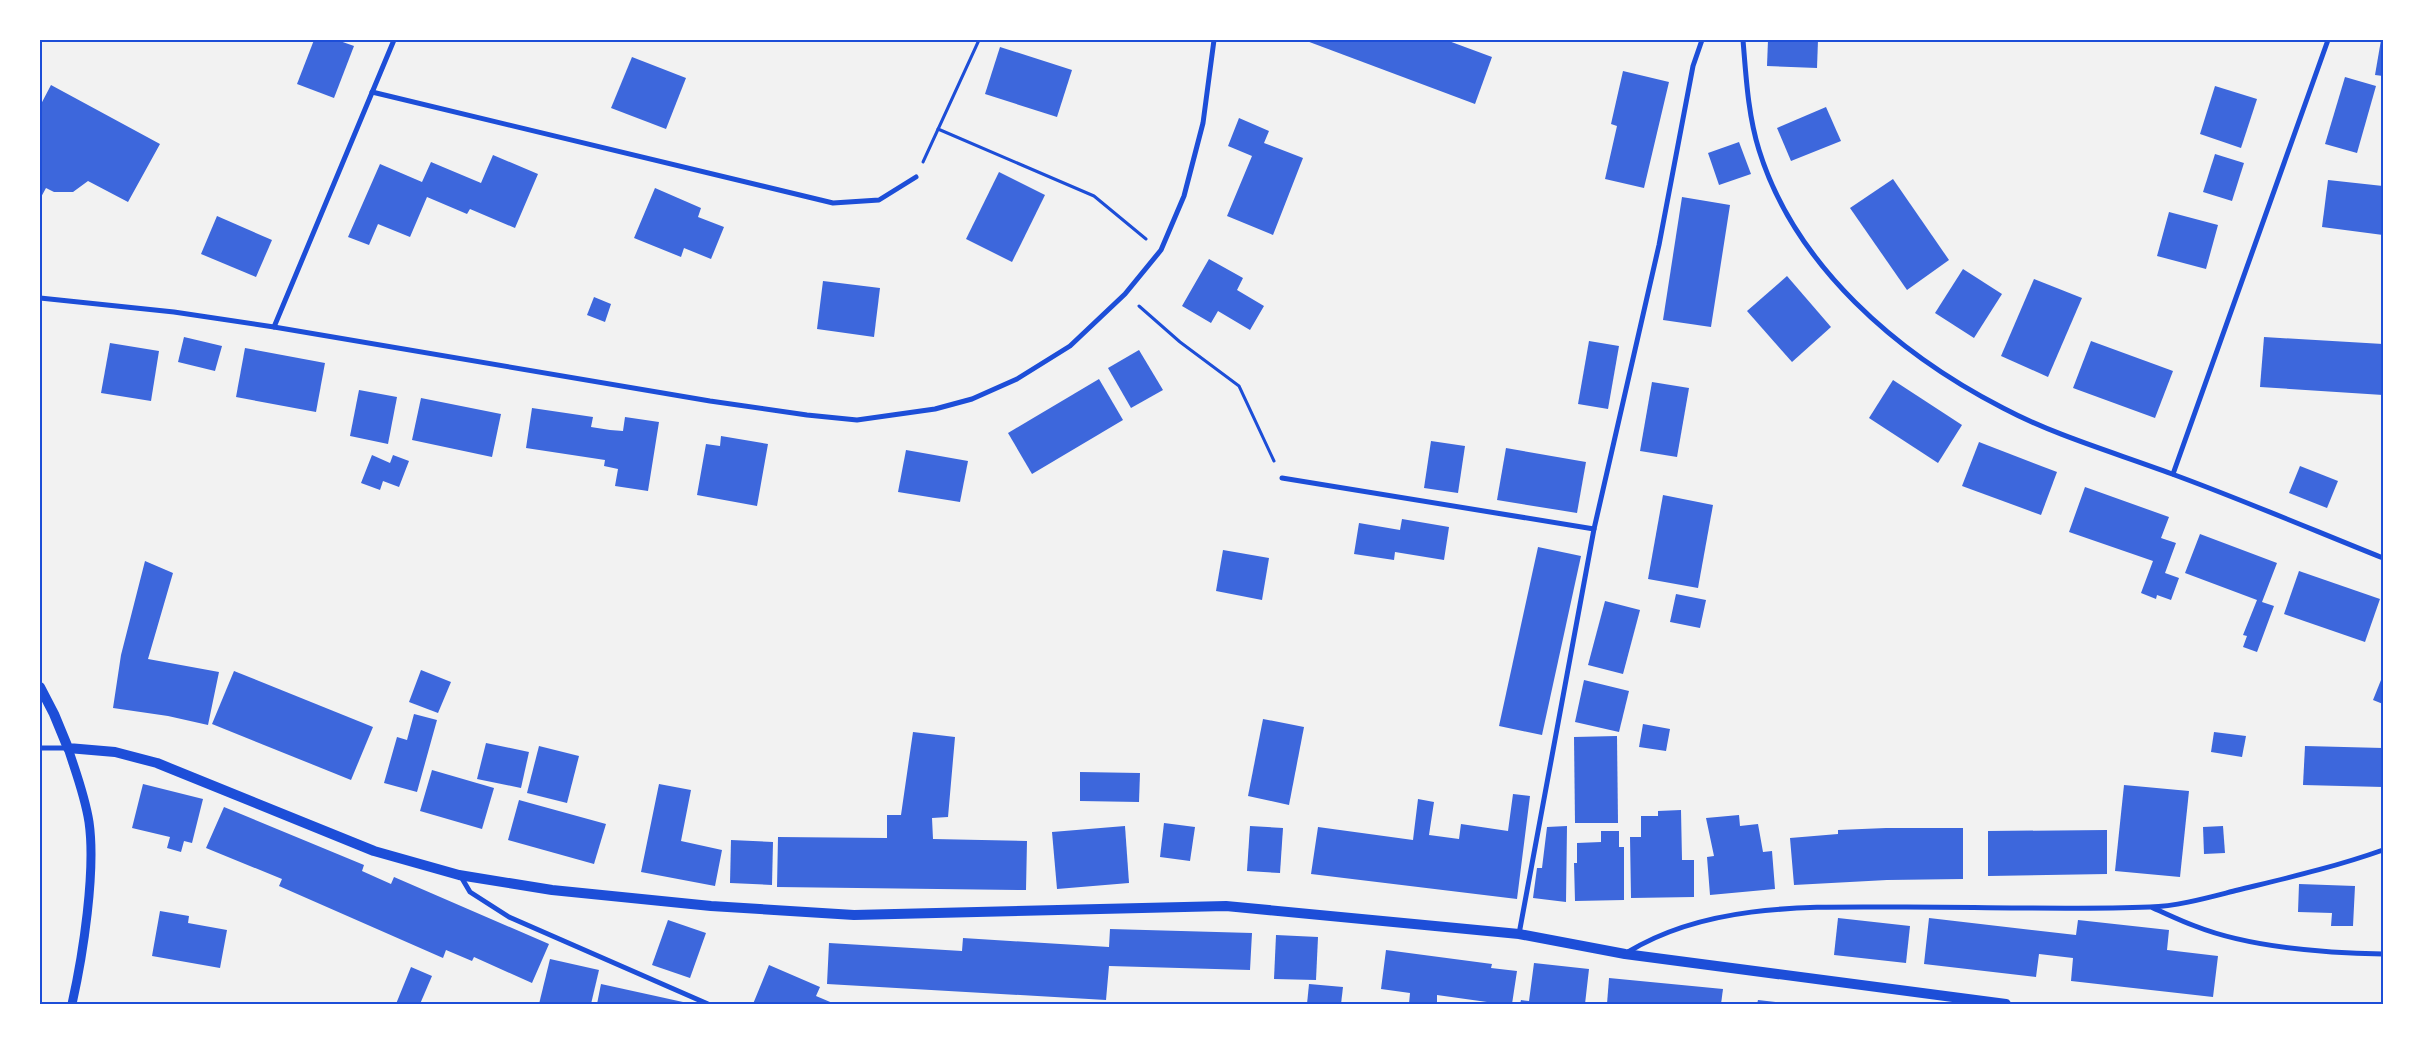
<svg xmlns="http://www.w3.org/2000/svg" width="2423" height="1044" viewBox="0 0 2423 1044" font-family="'Asap Condensed',sans-serif">
<rect width="100%" height="100%" fill="#f2f2f2"/>
<!-- building -->
<g fill="#3d67dc">
<path d="M 314,40 L 337,40 L 354,46 L 334,98 L 297,84 Z"/>
<path d="M 1304,40 L 1446,40 L 1492,57 L 1475,104 Z"/>
<path d="M 1768,40 L 1818,40 L 1817,68 L 1767,66 Z"/>
<path d="M 2381,40 L 2383,40 L 2383,76 L 2375,75 Z"/>
<path d="M 1000,47 L 1072,70 L 1057,117 L 985,94 Z"/>
<path d="M 632,57 L 686,78 L 666,129 L 611,108 Z"/>
<path d="M 1623,71 L 1669,82 L 1644,188 L 1605,179 L 1617,126 L 1611,124 Z"/>
<path d="M 2345,77 L 2376,86 L 2357,153 L 2325,144 Z"/>
<path d="M 51,85 L 160,144 L 128,202 L 88,181 L 73,192 L 54,192 L 46,188 L 40,199 L 40,106 Z"/>
<path d="M 2215,86 L 2257,99 L 2241,148 L 2200,134 Z"/>
<path d="M 1826,107 L 1841,141 L 1791,161 L 1777,128 Z"/>
<path d="M 1239,118 L 1269,131 L 1264,143 L 1303,158 L 1273,235 L 1227,216 L 1252,156 L 1228,146 Z"/>
<path d="M 1739,142 L 1751,174 L 1719,185 L 1708,153 Z"/>
<path d="M 2215,154 L 2244,163 L 2232,201 L 2203,192 Z"/>
<path d="M 493,155 L 538,174 L 515,228 L 470,209 L 467,214 L 427,197 L 410,237 L 378,224 L 369,245 L 348,237 L 380,164 L 422,182 L 431,162 L 481,183 Z"/>
<path d="M 999,172 L 1045,195 L 1012,262 L 966,239 Z"/>
<path d="M 1893,179 L 1949,260 L 1907,290 L 1850,208 Z"/>
<path d="M 2328,180 L 2383,186 L 2383,235 L 2322,227 Z"/>
<path d="M 655,188 L 701,208 L 698,217 L 724,227 L 711,259 L 684,248 L 681,257 L 634,238 Z"/>
<path d="M 1682,197 L 1730,205 L 1711,327 L 1663,320 Z"/>
<path d="M 2169,212 L 2218,225 L 2206,269 L 2157,256 Z"/>
<path d="M 217,216 L 272,240 L 256,277 L 201,254 Z"/>
<path d="M 1209,259 L 1243,278 L 1237,290 L 1264,306 L 1250,330 L 1218,311 L 1211,323 L 1182,306 Z"/>
<path d="M 1963,269 L 2002,294 L 1974,338 L 1935,313 Z"/>
<path d="M 1787,276 L 1831,327 L 1792,362 L 1747,311 Z"/>
<path d="M 2034,279 L 2082,298 L 2048,377 L 2001,356 Z"/>
<path d="M 823,281 L 880,288 L 874,337 L 817,329 Z"/>
<path d="M 594,297 L 611,304 L 605,322 L 587,315 Z"/>
<path d="M 184,337 L 222,346 L 215,371 L 178,362 Z"/>
<path d="M 2264,337 L 2383,344 L 2383,395 L 2260,387 Z"/>
<path d="M 1589,341 L 1619,346 L 1608,409 L 1578,404 Z"/>
<path d="M 2091,341 L 2173,371 L 2155,418 L 2073,388 Z"/>
<path d="M 110,343 L 159,351 L 151,401 L 101,393 Z"/>
<path d="M 245,348 L 325,363 L 316,412 L 236,397 Z"/>
<path d="M 1139,350 L 1163,390 L 1131,408 L 1108,368 Z"/>
<path d="M 1099,379 L 1123,420 L 1032,474 L 1008,433 Z"/>
<path d="M 1893,380 L 1962,425 L 1938,463 L 1869,418 Z"/>
<path d="M 1652,382 L 1689,388 L 1677,457 L 1640,451 Z"/>
<path d="M 359,390 L 397,397 L 388,444 L 350,436 Z"/>
<path d="M 421,398 L 501,414 L 492,457 L 412,440 Z"/>
<path d="M 532,408 L 593,417 L 591,427 L 610,430 L 623,431 L 625,417 L 659,422 L 648,491 L 615,486 L 618,469 L 604,466 L 605,460 L 526,448 Z"/>
<path d="M 721,436 L 768,444 L 757,506 L 697,495 L 706,444 L 720,446 Z"/>
<path d="M 1431,441 L 1465,446 L 1458,493 L 1424,488 Z"/>
<path d="M 1979,442 L 2057,472 L 2041,515 L 1962,486 Z"/>
<path d="M 1506,448 L 1586,462 L 1577,513 L 1497,500 Z"/>
<path d="M 906,450 L 968,461 L 960,502 L 898,492 Z"/>
<path d="M 372,455 L 390,463 L 393,455 L 409,461 L 399,487 L 383,481 L 380,490 L 361,483 Z"/>
<path d="M 2300,466 L 2338,481 L 2327,508 L 2289,493 Z"/>
<path d="M 2085,487 L 2169,517 L 2161,538 L 2176,543 L 2165,573 L 2179,578 L 2171,600 L 2157,595 L 2156,599 L 2141,593 L 2153,561 L 2069,532 Z"/>
<path d="M 1663,495 L 1713,505 L 1698,588 L 1648,579 Z"/>
<path d="M 1402,519 L 1449,527 L 1444,560 L 1395,552 L 1394,560 L 1354,554 L 1359,523 L 1400,530 Z"/>
<path d="M 2200,534 L 2277,563 L 2262,602 L 2274,606 L 2257,652 L 2243,647 L 2247,636 L 2243,635 L 2257,600 L 2185,573 Z"/>
<path d="M 1538,547 L 1581,556 L 1542,735 L 1499,726 Z"/>
<path d="M 1223,550 L 1269,558 L 1262,600 L 1216,591 Z"/>
<path d="M 145,561 L 173,573 L 148,659 L 219,672 L 208,725 L 168,716 L 113,708 L 121,655 Z"/>
<path d="M 2299,571 L 2380,599 L 2365,642 L 2284,614 Z"/>
<path d="M 1676,594 L 1706,600 L 1700,628 L 1670,622 Z"/>
<path d="M 1605,601 L 1640,610 L 1623,674 L 1588,665 Z"/>
<path d="M 421,670 L 451,682 L 438,713 L 409,702 Z"/>
<path d="M 234,671 L 373,727 L 351,780 L 212,724 Z"/>
<path d="M 2383,675 L 2383,704 L 2373,700 Z"/>
<path d="M 1584,680 L 1629,691 L 1619,732 L 1575,722 Z"/>
<path d="M 414,714 L 437,720 L 417,792 L 384,783 L 397,737 L 407,740 Z"/>
<path d="M 1263,719 L 1304,727 L 1289,805 L 1248,796 Z"/>
<path d="M 1643,724 L 1670,729 L 1666,751 L 1639,747 Z"/>
<path d="M 913,732 L 955,737 L 948,817 L 932,818 L 933,839 L 1027,841 L 1026,890 L 777,887 L 778,837 L 887,838 L 887,815 L 901,815 Z"/>
<path d="M 2214,732 L 2246,736 L 2242,757 L 2211,752 Z"/>
<path d="M 1617,736 L 1618,823 L 1575,823 L 1574,737 Z"/>
<path d="M 486,743 L 529,752 L 521,788 L 477,779 Z"/>
<path d="M 539,746 L 579,756 L 567,803 L 527,793 Z"/>
<path d="M 2305,746 L 2383,748 L 2383,787 L 2303,785 Z"/>
<path d="M 432,770 L 494,788 L 482,829 L 420,811 Z"/>
<path d="M 1080,772 L 1140,773 L 1139,802 L 1080,801 Z"/>
<path d="M 143,784 L 203,799 L 192,843 L 184,841 L 181,852 L 167,848 L 170,837 L 132,828 Z"/>
<path d="M 659,784 L 691,790 L 681,841 L 722,850 L 715,886 L 641,872 Z"/>
<path d="M 2124,785 L 2189,791 L 2180,877 L 2115,871 Z"/>
<path d="M 1513,794 L 1530,796 L 1517,899 L 1311,874 L 1318,827 L 1413,840 L 1418,799 L 1434,802 L 1429,835 L 1459,839 L 1461,824 L 1508,831 Z"/>
<path d="M 519,800 L 606,824 L 594,864 L 508,840 Z"/>
<path d="M 224,807 L 364,865 L 362,871 L 391,884 L 394,877 L 549,944 L 532,983 L 474,957 L 472,961 L 446,950 L 443,958 L 279,886 L 282,879 L 206,848 Z"/>
<path d="M 1681,810 L 1682,860 L 1694,860 L 1694,897 L 1631,898 L 1630,837 L 1641,837 L 1641,816 L 1658,816 L 1658,811 Z"/>
<path d="M 1739,815 L 1740,826 L 1758,824 L 1763,852 L 1772,851 L 1775,889 L 1710,895 L 1707,857 L 1714,856 L 1706,818 Z"/>
<path d="M 1164,823 L 1195,827 L 1190,861 L 1160,857 Z"/>
<path d="M 1125,826 L 1129,883 L 1057,889 L 1052,832 Z"/>
<path d="M 1250,826 L 1283,828 L 1280,873 L 1247,871 Z"/>
<path d="M 1567,826 L 1566,902 L 1533,898 L 1537,868 L 1542,868 L 1547,827 Z"/>
<path d="M 2223,826 L 2225,853 L 2204,854 L 2203,827 Z"/>
<path d="M 1886,828 L 1963,828 L 1963,879 L 1887,880 L 1794,885 L 1790,838 L 1838,834 L 1838,830 Z"/>
<path d="M 2107,830 L 2107,874 L 1988,876 L 1988,831 Z"/>
<path d="M 1601,831 L 1619,831 L 1619,847 L 1624,847 L 1624,900 L 1575,901 L 1574,863 L 1577,863 L 1577,843 L 1601,842 Z"/>
<path d="M 731,840 L 773,842 L 772,885 L 730,883 Z"/>
<path d="M 2299,884 L 2355,886 L 2353,926 L 2331,926 L 2332,913 L 2298,912 Z"/>
<path d="M 160,911 L 189,916 L 188,923 L 227,930 L 220,968 L 152,956 Z"/>
<path d="M 1838,918 L 1910,926 L 1906,963 L 1834,955 Z"/>
<path d="M 1929,918 L 2076,935 L 2078,920 L 2169,930 L 2167,950 L 2218,956 L 2213,997 L 2071,981 L 2073,958 L 2039,954 L 2036,977 L 1924,964 Z"/>
<path d="M 668,920 L 706,933 L 690,978 L 652,965 Z"/>
<path d="M 1110,929 L 1252,933 L 1250,970 L 1109,966 L 1106,1000 L 827,984 L 829,943 L 962,951 L 963,938 L 1109,947 Z"/>
<path d="M 1276,935 L 1318,937 L 1316,980 L 1274,979 Z"/>
<path d="M 1386,950 L 1492,964 L 1491,968 L 1517,971 L 1512,1004 L 1487,1004 L 1487,1002 L 1437,995 L 1437,1004 L 1409,1004 L 1410,993 L 1381,989 Z"/>
<path d="M 550,959 L 599,970 L 591,1004 L 539,1004 Z"/>
<path d="M 1534,963 L 1589,969 L 1585,1004 L 1544,1002 L 1543,1004 L 1520,1004 L 1521,1000 L 1529,1001 Z"/>
<path d="M 769,965 L 820,987 L 816,996 L 835,1004 L 753,1004 Z"/>
<path d="M 411,967 L 432,976 L 420,1004 L 396,1004 Z"/>
<path d="M 1609,978 L 1723,989 L 1721,1004 L 1607,1004 Z"/>
<path d="M 601,984 L 683,1002 L 683,1004 L 597,1004 Z"/>
<path d="M 1309,984 L 1343,987 L 1341,1004 L 1307,1004 Z"/>
<path d="M 1758,1000 L 1784,1003 L 1784,1004 L 1757,1004 Z"/>
</g>
<g fill="none" stroke-linecap="round" stroke-linejoin="round">
<!-- path -->
<g stroke="#1d4ed8" stroke-width="3">
<path d="M 938,129 L 1094,196 L 1146,239"/>
<path d="M 923,162 L 979,40"/>
<path d="M 1139,306 L 1180,342 L 1239,386 L 1274,461"/>
</g>
<!-- minor -->
<g stroke="#1d4ed8" stroke-width="5">
<path d="M 1743,40 C 1746,76 1748,115 1759,150 C 1795,266 1898,354 2003,408 C 2056,436 2116,453 2172,474 C 2243,500 2313,530 2383,558"/>
<path d="M 372,92 L 833,203 L 879,200 L 916,177"/>
<path d="M 40,298 L 174,312 L 274,327 L 710,401 L 807,415 L 857,420 L 935,409 L 972,399 L 1017,379 L 1070,346 L 1125,294 L 1161,250 L 1184,196 L 1203,123 L 1214,40"/>
<path d="M 274,327 L 394,40"/>
<path d="M 2173,474 L 2328,40"/>
<path d="M 1282,478 L 1594,529"/>
<path d="M 40,748 L 68,748"/>
<path d="M 460,875 L 470,892 L 509,917 L 708,1004"/>
<path d="M 2153,908 C 2167,914 2181,921 2195,926 C 2248,947 2326,953 2383,954"/>
<path d="M 1519,934 L 1594,529 L 1659,245 L 1693,66 L 1702,40"/>
<path d="M 1628,952 C 1710,902 1813,907 1906,907 C 1987,907 2069,910 2150,907 C 2179,906 2210,897 2238,890 C 2287,878 2335,867 2383,850"/>
</g>
<!-- tertiary -->
<path stroke="#1d4ed8" stroke-width="9" d="M 68,748 C 76,773 85,796 89,822 C 96,871 83,955 72,1004"/>
<!-- secondary -->
<path stroke="#1d4ed8" stroke-width="10" d="M 40,687 L 54,714 L 68,748 L 115,752 L 157,763 L 374,851 L 459,875 L 552,890 L 711,906 L 854,915 L 1226,906 L 1519,934 L 1625,954 L 2006,1004"/>
</g>
<!-- border -->
<rect width="2423" height="1044" fill="none" stroke="#ffffff" stroke-width="82"/>
<rect x="41" y="41" width="2341" height="962" fill="none" stroke="#1d4ed8" stroke-width="2"/>
</svg>
